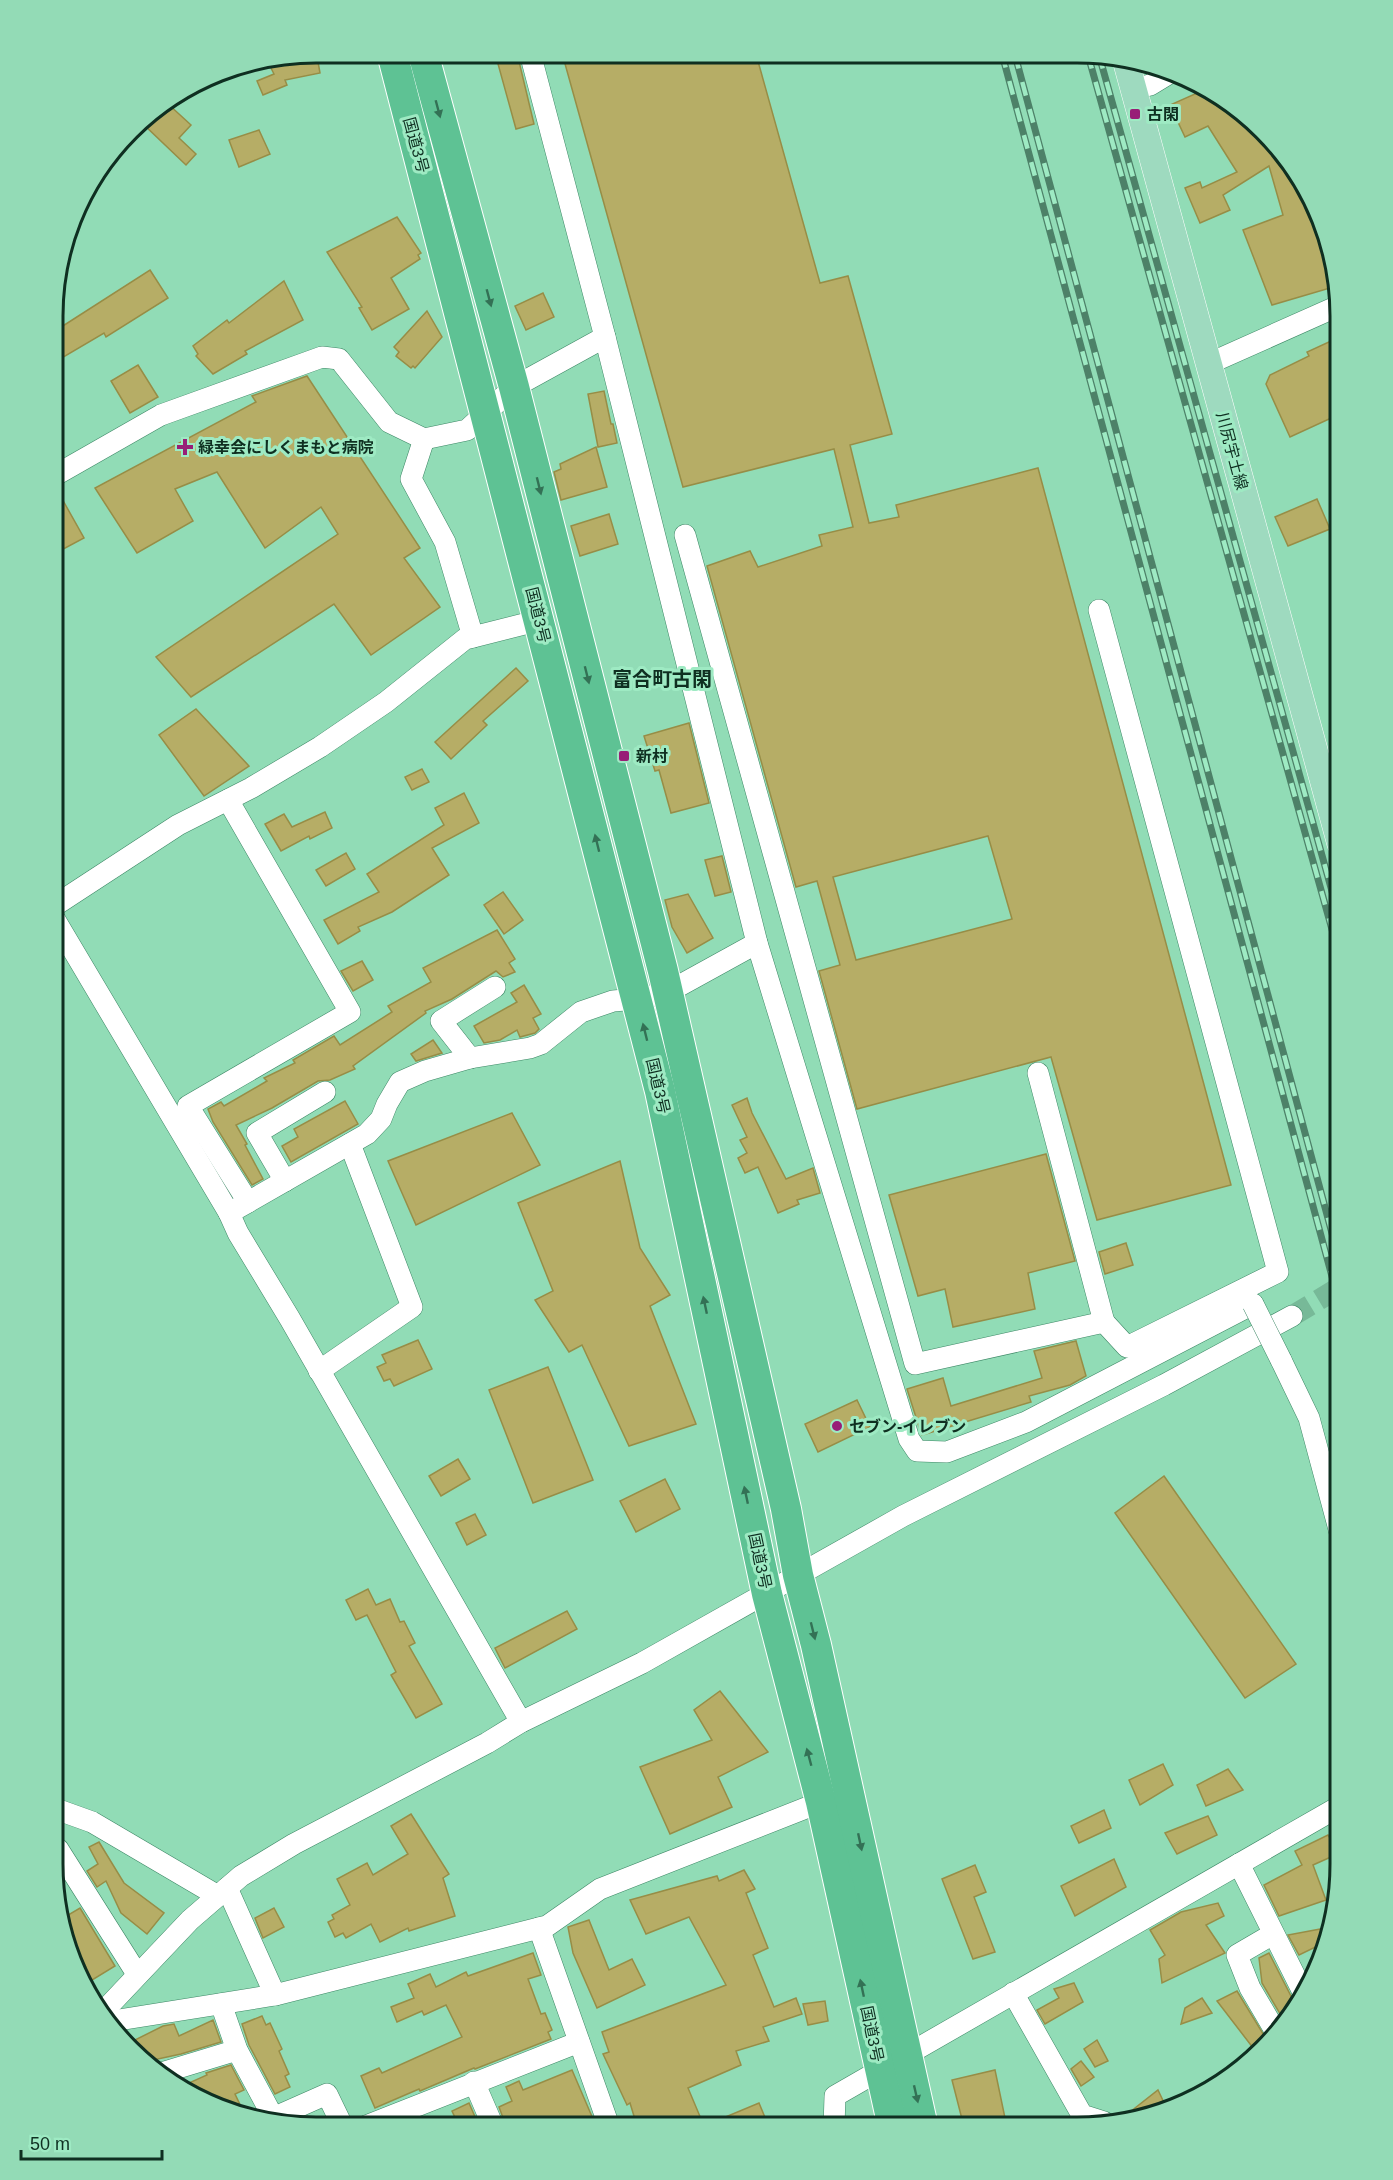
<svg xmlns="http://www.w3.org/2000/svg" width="1393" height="2180" viewBox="0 0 1393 2180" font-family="Arial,'Noto Sans JP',sans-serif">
<rect width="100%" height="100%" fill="#91dcb6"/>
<!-- building -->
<g fill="#b6ad66" stroke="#978d46" stroke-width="1.5" fill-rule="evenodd">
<path d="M 495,53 L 517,53 L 534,124 L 516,129 Z"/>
<path d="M 562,53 L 756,54 L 820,283 L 848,276 L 892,434 L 850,445 L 869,523 L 899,517 L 896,505 L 1038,468 L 1231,1185 L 1097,1220 L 1051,1057 L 857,1109 L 819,971 L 840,965 L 817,881 L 796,887 L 707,566 L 750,551 L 758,567 L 822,546 L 819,535 L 853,527 L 834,449 L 683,487 ZM 988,836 L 1012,919 L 856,960 L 833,877 Z"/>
<path d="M 317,56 L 320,73 L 285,80 L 287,85 L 263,95 L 257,81 L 274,74 L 270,66 L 283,59 L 285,62 Z"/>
<path d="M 1206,89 L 1237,107 L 1286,155 L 1320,215 L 1333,281 L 1329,282 L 1330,288 L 1272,305 L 1243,230 L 1283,215 L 1269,166 L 1223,195 L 1230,210 L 1200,223 L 1185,188 L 1200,182 L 1202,188 L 1237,172 L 1208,126 L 1185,137 L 1170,105 Z"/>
<path d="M 167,103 L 191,125 L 179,138 L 196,154 L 186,165 L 140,121 Z"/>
<path d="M 259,130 L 270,154 L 239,167 L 229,140 Z"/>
<path d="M 397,217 L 421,253 L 418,255 L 420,259 L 391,278 L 409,309 L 372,330 L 359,308 L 362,307 L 327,252 Z"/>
<path d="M 150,270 L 168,298 L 106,337 L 104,333 L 55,362 L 55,331 Z"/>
<path d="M 284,281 L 303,320 L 245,351 L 247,354 L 213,374 L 196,356 L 198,354 L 193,346 L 227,320 L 229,323 Z"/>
<path d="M 543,293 L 554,317 L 526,330 L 515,306 Z"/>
<path d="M 427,311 L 442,337 L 415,368 L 413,366 L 411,368 L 396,356 L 399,352 L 394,347 Z"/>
<path d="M 1331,341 L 1338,357 L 1330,361 L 1340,384 L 1340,414 L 1290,437 L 1266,384 L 1270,375 L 1309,356 L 1307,352 Z"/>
<path d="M 138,365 L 158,397 L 130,413 L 111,381 Z"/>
<path d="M 307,376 L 420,548 L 404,558 L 440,607 L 371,655 L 334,604 L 191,697 L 156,657 L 338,534 L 321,507 L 265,548 L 217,472 L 175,489 L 193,521 L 137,553 L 95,488 L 256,402 L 252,396 Z"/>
<path d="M 604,391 L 611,424 L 613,424 L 617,443 L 598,447 L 588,394 Z"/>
<path d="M 596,447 L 607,487 L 561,500 L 554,472 L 561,469 L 560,464 Z"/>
<path d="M 56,488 L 84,538 L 54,554 L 54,489 Z"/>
<path d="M 1317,499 L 1330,529 L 1288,546 L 1275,517 Z"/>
<path d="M 609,514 L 618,544 L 580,556 L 571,526 Z"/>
<path d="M 516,668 L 528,681 L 483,721 L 487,725 L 451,759 L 435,742 Z"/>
<path d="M 196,709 L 249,766 L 204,796 L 159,735 Z"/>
<path d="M 689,723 L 709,803 L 671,813 L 659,770 L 655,771 L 644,736 Z"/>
<path d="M 422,769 L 429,782 L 412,790 L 405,777 Z"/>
<path d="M 464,793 L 479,823 L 432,848 L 449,875 L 392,912 L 358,927 L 360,931 L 338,944 L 324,920 L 379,892 L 367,874 L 444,825 L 435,808 Z"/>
<path d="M 325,812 L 332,828 L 310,839 L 309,836 L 281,851 L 265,824 L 284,814 L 292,827 Z"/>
<path d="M 346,853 L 355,869 L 326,886 L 316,870 Z"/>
<path d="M 722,856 L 731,892 L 715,896 L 705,860 Z"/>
<path d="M 503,892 L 523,920 L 504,934 L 484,905 Z"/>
<path d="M 688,894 L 713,938 L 687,953 L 672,927 L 665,900 Z"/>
<path d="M 497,930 L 515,959 L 509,963 L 515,972 L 503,977 L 496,971 L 452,999 L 425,1011 L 426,1013 L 353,1066 L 355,1069 L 330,1080 L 318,1081 L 272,1108 L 236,1125 L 247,1144 L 245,1145 L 263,1179 L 252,1185 L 213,1122 L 208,1109 L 221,1102 L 224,1106 L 267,1081 L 264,1078 L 295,1063 L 293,1060 L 334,1036 L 340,1045 L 392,1012 L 388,1006 L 431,982 L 423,968 Z"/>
<path d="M 362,961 L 373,980 L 353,991 L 341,971 Z"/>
<path d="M 524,985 L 541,1014 L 533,1018 L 539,1029 L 535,1033 L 520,1037 L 517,1030 L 500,1040 L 484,1043 L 474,1026 L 517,1002 L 511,993 Z"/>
<path d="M 433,1040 L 442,1053 L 416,1061 L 411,1054 Z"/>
<path d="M 747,1098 L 752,1113 L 786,1179 L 813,1168 L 820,1193 L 797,1200 L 799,1204 L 778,1213 L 758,1167 L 745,1173 L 738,1158 L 747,1153 L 740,1140 L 747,1137 L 732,1105 Z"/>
<path d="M 345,1101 L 358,1124 L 291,1162 L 282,1146 L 298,1137 L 294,1129 Z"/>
<path d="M 512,1113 L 540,1165 L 416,1225 L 388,1161 Z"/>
<path d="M 1046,1154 L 1075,1261 L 1028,1273 L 1035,1309 L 953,1327 L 945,1289 L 918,1296 L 889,1195 Z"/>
<path d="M 620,1161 L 640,1248 L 670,1295 L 650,1306 L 696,1424 L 629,1446 L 582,1345 L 569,1352 L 535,1300 L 553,1291 L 518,1203 Z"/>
<path d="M 1126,1243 L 1133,1265 L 1105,1274 L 1099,1252 Z"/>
<path d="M 418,1340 L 432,1369 L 394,1386 L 390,1379 L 384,1381 L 377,1367 L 386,1363 L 382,1355 Z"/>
<path d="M 1076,1341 L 1086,1376 L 1070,1385 L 1029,1396 L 1031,1402 L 922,1435 L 921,1433 L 907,1389 L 943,1378 L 951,1406 L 1042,1378 L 1034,1351 Z"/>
<path d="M 548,1367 L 593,1480 L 533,1503 L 489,1390 Z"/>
<path d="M 857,1400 L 870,1427 L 818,1452 L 805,1424 Z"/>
<path d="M 458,1459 L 470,1479 L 441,1496 L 429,1476 Z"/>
<path d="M 1164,1476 L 1296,1664 L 1245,1698 L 1115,1513 Z"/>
<path d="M 665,1479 L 680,1509 L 636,1532 L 620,1501 Z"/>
<path d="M 475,1514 L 486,1535 L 467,1545 L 456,1523 Z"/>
<path d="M 368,1589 L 376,1605 L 390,1599 L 400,1622 L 404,1621 L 415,1643 L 409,1646 L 442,1704 L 416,1718 L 391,1675 L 396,1672 L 367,1615 L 356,1620 L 346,1600 Z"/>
<path d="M 567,1611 L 577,1629 L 505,1668 L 495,1648 Z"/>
<path d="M 720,1691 L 768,1752 L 718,1777 L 732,1807 L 670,1834 L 640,1767 L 712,1740 L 694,1710 Z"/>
<path d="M 1163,1764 L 1173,1785 L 1140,1805 L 1129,1780 Z"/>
<path d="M 1228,1769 L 1243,1790 L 1206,1806 L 1197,1785 Z"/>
<path d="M 1104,1810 L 1111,1828 L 1079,1843 L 1071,1826 Z"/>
<path d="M 411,1814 L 449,1874 L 443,1878 L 455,1916 L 409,1931 L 408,1928 L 380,1942 L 371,1924 L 346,1938 L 343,1933 L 335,1937 L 328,1922 L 334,1919 L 332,1915 L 350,1905 L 337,1879 L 367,1863 L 373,1875 L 408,1854 L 391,1826 Z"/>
<path d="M 1208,1816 L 1217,1835 L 1177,1854 L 1165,1833 Z"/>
<path d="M 1328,1835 L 1340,1853 L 1313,1865 L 1326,1900 L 1279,1916 L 1264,1885 L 1302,1865 L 1295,1851 Z"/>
<path d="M 99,1842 L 124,1883 L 164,1913 L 147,1934 L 121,1913 L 106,1881 L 97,1887 L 87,1871 L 98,1864 L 89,1847 Z"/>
<path d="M 1114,1859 L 1126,1887 L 1075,1916 L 1061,1886 Z"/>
<path d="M 975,1865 L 986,1892 L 974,1897 L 995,1952 L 973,1959 L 942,1879 Z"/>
<path d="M 744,1870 L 755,1889 L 746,1893 L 768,1948 L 753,1955 L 774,2007 L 796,1998 L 802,2014 L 763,2027 L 769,2041 L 736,2051 L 741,2065 L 688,2088 L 704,2126 L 759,2103 L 769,2127 L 676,2126 L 674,2120 L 656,2126 L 637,2126 L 630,2103 L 627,2105 L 603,2054 L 609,2052 L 602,2032 L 726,1985 L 689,1917 L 646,1934 L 630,1900 L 717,1876 L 719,1881 Z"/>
<path d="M 1218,1903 L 1224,1916 L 1206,1925 L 1225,1953 L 1162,1983 L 1159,1959 L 1165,1955 L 1150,1930 L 1181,1912 Z"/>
<path d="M 80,1908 L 115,1966 L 84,1985 L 77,1973 L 86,1967 L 72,1943 L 69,1945 L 63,1918 Z"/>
<path d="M 274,1908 L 284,1927 L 263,1938 L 255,1918 Z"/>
<path d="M 589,1920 L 609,1970 L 632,1959 L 645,1985 L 597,2008 L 573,1953 L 568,1927 Z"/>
<path d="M 1331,1927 L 1328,1941 L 1299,1955 L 1288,1935 Z"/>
<path d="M 533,1953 L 541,1975 L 528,1979 L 541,2014 L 545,2013 L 552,2030 L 548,2032 L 551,2039 L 475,2069 L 474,2068 L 420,2091 L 419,2089 L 375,2108 L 361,2076 L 379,2068 L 382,2073 L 462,2037 L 446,2005 L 424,2015 L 422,2011 L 397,2022 L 391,2007 L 414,1998 L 408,1984 L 430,1974 L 436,1987 L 466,1972 L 468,1976 Z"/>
<path d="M 1269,1953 L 1292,1998 L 1297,2003 L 1286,2024 L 1262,1983 L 1259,1958 Z"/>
<path d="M 1074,1983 L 1083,2002 L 1045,2024 L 1037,2010 L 1059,1998 L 1054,1989 Z"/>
<path d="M 1237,1991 L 1268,2042 L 1257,2053 L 1217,2001 Z"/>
<path d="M 1202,1998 L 1212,2013 L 1181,2024 L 1185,2008 Z"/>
<path d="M 825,2001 L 828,2021 L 808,2025 L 803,2004 Z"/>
<path d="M 262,2016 L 266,2025 L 270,2023 L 282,2049 L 279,2051 L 289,2074 L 285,2076 L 290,2087 L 275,2094 L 249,2045 L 242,2024 Z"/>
<path d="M 213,2020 L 221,2042 L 181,2054 L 144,2062 L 127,2044 L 163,2026 L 174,2024 L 179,2036 Z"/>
<path d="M 1097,2040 L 1108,2061 L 1095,2067 L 1084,2049 Z"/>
<path d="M 1081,2061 L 1094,2077 L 1081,2086 L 1071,2069 Z"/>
<path d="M 231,2065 L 244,2090 L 235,2094 L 245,2115 L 216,2108 L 180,2087 L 207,2075 L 206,2073 Z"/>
<path d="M 572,2070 L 596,2126 L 541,2126 L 538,2118 L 519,2126 L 506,2126 L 499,2107 L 512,2101 L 506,2087 L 519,2081 L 523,2090 Z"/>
<path d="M 995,2070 L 1005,2118 L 974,2127 L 964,2127 L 952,2080 Z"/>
<path d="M 1158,2090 L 1167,2109 L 1121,2119 Z"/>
<path d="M 469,2103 L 479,2126 L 455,2126 L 458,2124 L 452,2111 Z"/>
</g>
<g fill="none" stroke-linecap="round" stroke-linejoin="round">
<!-- minor-tunnel -->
<path stroke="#77b998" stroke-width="21" stroke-dasharray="21 10" stroke-linecap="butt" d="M 1292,1316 L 1340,1287"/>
<!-- minor casing -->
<g stroke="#3c8765" stroke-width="22">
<g id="minor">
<path d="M 530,53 L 605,337 L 757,943 L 909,1439 L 917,1451 L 947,1452 L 1026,1422 L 1253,1304"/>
<path d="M 1133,89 L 1150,85 L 1173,71"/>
<path d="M 1208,364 L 1338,306"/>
<path d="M 424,439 L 411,479 L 445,542 L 473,637"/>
<path d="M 54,476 L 161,415 L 322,357 L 339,359 L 389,422 L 424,439 L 467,430 L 514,387 L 605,337"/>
<path d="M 685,535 L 915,1364 L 1104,1322 L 1127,1347 L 1278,1272 L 1099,610"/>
<path d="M 228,800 L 350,1012 L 188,1106 L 248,1202"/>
<path d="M 54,906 L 178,825 L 251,788 L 320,747 L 386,702 L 465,639 L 540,620"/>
<path d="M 54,918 L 229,1213 L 238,1233 L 290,1319 L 521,1722"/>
<path d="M 470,1058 L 441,1021 L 495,987"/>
<path d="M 1038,1073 L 1104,1322"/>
<path d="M 285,1181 L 257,1133 L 325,1092"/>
<path d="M 229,1213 L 367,1134 L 381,1119 L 387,1104 L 400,1082 L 425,1071 L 470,1058 L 530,1048 L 541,1044 L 581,1012 L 613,1001 L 637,999 L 668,992 L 757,943"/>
<path d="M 1281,1360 L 1309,1418 L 1340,1533"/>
<path d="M 319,1371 L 412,1307 L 350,1144"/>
<path d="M 53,1808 L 92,1822 L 218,1896"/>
<path d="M 58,1849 L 137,1974"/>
<path d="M 1239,1864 L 1303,1992"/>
<path d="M 227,1888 L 275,1995"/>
<path d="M 539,1928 L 609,2126"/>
<path d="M 1273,1934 L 1237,1955 L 1250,1988 L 1277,2034"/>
<path d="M 1013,1993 L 1082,2115 L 1104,2122"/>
<path d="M 221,2004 L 237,2050 L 273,2117"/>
<path d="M 101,2014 L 190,1920 L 241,1876 L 294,1844 L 487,1743 L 521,1722 L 642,1663 L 903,1516 L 1164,1385 L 1292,1316"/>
<path d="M 106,2022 L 275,1995 L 547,1926 L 600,1889 L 821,1802 L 834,1799"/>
<path d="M 158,2074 L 237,2050"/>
<path d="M 474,2082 L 493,2126"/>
<path d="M 266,2121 L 327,2094 L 342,2125"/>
<path d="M 366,2126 L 579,2042"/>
<path d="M 834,2127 L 835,2096 L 1340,1806"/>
</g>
</g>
<!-- major casing -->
<g stroke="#fff" stroke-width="27">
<path id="major" d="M 1125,58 L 1340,843"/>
</g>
<!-- highway casing -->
<g stroke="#fff" stroke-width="32">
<g id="highway">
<path d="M 392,53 L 660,1091 L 767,1594 L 821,1802 L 893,2127"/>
<path d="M 423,53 L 514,387 L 663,971 L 786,1509 L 798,1575 L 816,1645 L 923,2127"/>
</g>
</g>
<!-- minor -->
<use href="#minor" stroke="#fff" stroke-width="21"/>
<!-- major -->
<use href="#major" stroke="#9edabf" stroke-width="26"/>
<!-- highway -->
<use href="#highway" stroke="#5ec294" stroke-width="30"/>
<!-- rail casing -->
<g stroke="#4d8168" stroke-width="7">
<g id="rail">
<path d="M 1002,54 L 1340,1306"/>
<path d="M 1015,55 L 1340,1263"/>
<path d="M 1088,55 L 1340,958"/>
<path d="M 1099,55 L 1340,920"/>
</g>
</g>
<!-- rail -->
<use href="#rail" stroke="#9eeac3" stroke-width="4.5" stroke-dasharray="14" stroke-linecap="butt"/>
<!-- minor-bridge casing -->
<g stroke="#3c8765" stroke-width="22" stroke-linecap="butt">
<path id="minor-bridge" d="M 1253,1304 L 1281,1360"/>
</g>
<!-- minor-bridge -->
<use href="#minor-bridge" stroke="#fff" stroke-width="21"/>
</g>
<!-- one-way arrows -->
<defs><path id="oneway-solid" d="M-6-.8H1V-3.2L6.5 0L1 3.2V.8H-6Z" transform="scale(1.5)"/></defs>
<g fill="#337155">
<use href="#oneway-solid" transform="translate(438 109) rotate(75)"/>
<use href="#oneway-solid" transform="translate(489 298) rotate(75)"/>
<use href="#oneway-solid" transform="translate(539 486) rotate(76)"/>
<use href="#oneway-solid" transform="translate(587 675) rotate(76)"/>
<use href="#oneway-solid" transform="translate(597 843) rotate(-104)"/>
<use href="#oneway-solid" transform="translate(645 1032) rotate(-104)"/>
<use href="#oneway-solid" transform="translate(705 1305) rotate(-102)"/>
<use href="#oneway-solid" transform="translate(746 1495) rotate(-102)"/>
<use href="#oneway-solid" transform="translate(813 1631) rotate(76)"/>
<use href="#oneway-solid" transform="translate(809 1757) rotate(-105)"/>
<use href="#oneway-solid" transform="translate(860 1842) rotate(78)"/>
<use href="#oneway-solid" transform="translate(862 1988) rotate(-102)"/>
<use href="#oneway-solid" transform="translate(916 2094) rotate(77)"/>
</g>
<!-- markers -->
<g fill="#981e77" stroke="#9eeac3" stroke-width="2">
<rect x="1129" y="108" width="12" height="12" rx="3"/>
<path d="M182 438h6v6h6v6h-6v6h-6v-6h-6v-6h6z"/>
<rect x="618" y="750" width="12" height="12" rx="3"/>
<circle cx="837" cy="1426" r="6"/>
</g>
<g text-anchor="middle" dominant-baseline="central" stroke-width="6" stroke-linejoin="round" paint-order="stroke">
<!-- poi labels -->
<g font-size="16" font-weight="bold" fill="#0f2f21" stroke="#9eeac3" text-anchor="start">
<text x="1147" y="114">古閑</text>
<text x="198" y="447">緑幸会にしくまもと病院</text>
<text x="636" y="756">新村</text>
<text x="849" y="1426">セブン-イレブン</text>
</g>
<!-- street labels -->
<g font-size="16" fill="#0f2f21" stroke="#9eeac3">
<text transform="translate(416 145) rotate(75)">国道3号</text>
<text transform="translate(1232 451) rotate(75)">川尻宇土線</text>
<text transform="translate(538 615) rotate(76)">国道3号</text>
<text transform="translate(658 1086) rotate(77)">国道3号</text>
<text transform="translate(760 1561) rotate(78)">国道3号</text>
<text transform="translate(872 2034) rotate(78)">国道3号</text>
</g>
<!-- quarter labels -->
<g font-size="20" font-weight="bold" fill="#0f2f21" stroke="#9eeac3">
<text x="662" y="679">富合町古閑</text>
</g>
</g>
<!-- crop -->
<path d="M0 0H1393V2180H0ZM316 63H1077A253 253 0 0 1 1330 316V1864A253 253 0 0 1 1077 2117H316A253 253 0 0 1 63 1864V316A253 253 0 0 1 316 63Z" fill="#93dbb6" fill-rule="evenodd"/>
<path fill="none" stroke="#0f2f21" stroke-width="3" d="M316 63H1077A253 253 0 0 1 1330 316V1864A253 253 0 0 1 1077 2117H316A253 253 0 0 1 63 1864V316A253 253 0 0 1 316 63Z"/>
<!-- scale -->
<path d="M21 2150v9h141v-9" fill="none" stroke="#0f2f21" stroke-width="3"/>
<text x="30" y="2150" font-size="18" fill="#0f2f21" stroke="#9eeac3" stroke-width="4.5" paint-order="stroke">50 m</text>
</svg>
